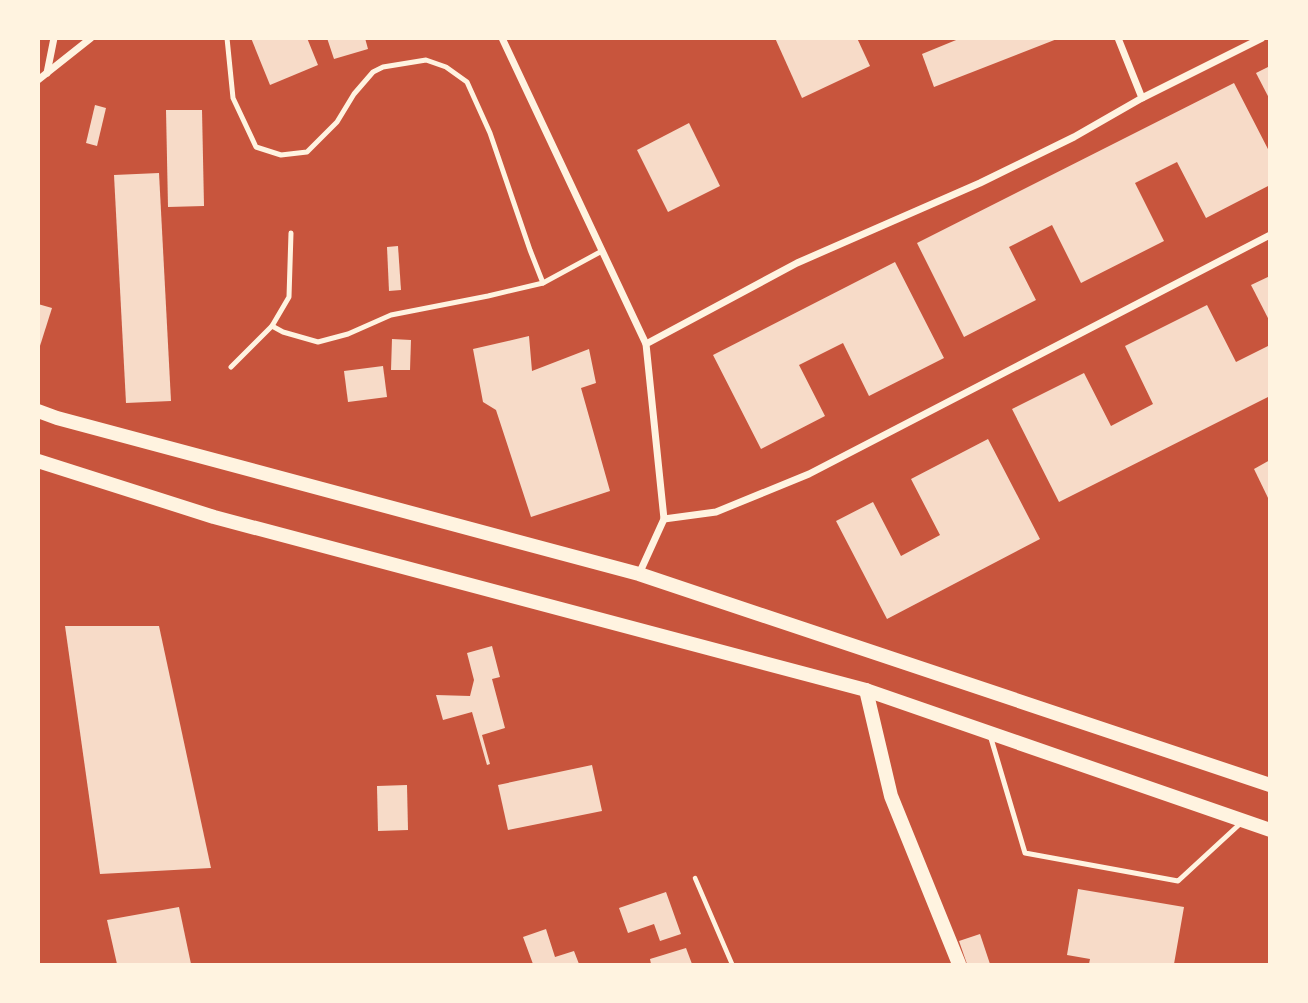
<svg xmlns="http://www.w3.org/2000/svg" width="1308" height="1003" viewBox="0 0 1308 1003" font-family="Merriweather,serif">
<rect width="100%" height="100%" fill="#c8553d"/>
<!-- building -->
<g fill="#f7dbc8">
<path d="M 251,38 L 307,38 L 318,65 L 270,85 Z"/>
<path d="M 327,38 L 365,38 L 368,49 L 334,59 Z"/>
<path d="M 775,38 L 857,38 L 870,66 L 802,98 Z"/>
<path d="M 961,38 L 1057,38 L 1057,39 L 934,87 L 922,54 Z"/>
<path d="M 1270,66 L 1270,100 L 1256,73 Z"/>
<path d="M 1234,83 L 1270,153 L 1270,185 L 1206,218 L 1177,162 L 1135,183 L 1164,241 L 1081,283 L 1052,225 L 1009,247 L 1036,300 L 964,337 L 917,243 Z"/>
<path d="M 95,105 L 106,108 L 97,146 L 86,143 Z"/>
<path d="M 166,110 L 202,110 L 204,206 L 168,207 Z"/>
<path d="M 689,123 L 720,186 L 668,212 L 637,150 Z"/>
<path d="M 159,173 L 171,401 L 126,403 L 114,175 Z"/>
<path d="M 398,246 L 401,290 L 389,291 L 387,247 Z"/>
<path d="M 895,262 L 944,358 L 869,396 L 843,343 L 799,365 L 825,416 L 761,449 L 713,355 Z"/>
<path d="M 1270,276 L 1270,322 L 1251,285 Z"/>
<path d="M 38,304 L 52,308 L 39,349 L 38,349 Z"/>
<path d="M 1207,305 L 1236,362 L 1270,345 L 1270,396 L 1059,502 L 1012,409 L 1084,373 L 1111,426 L 1153,404 L 1125,346 Z"/>
<path d="M 529,336 L 532,371 L 589,349 L 596,383 L 581,388 L 610,491 L 531,517 L 496,410 L 483,402 L 473,349 Z"/>
<path d="M 392,339 L 411,340 L 410,370 L 391,370 Z"/>
<path d="M 383,366 L 387,397 L 348,402 L 344,371 Z"/>
<path d="M 988,439 L 1040,539 L 887,619 L 836,521 L 873,502 L 901,556 L 940,535 L 911,479 Z"/>
<path d="M 1270,460 L 1270,502 L 1254,469 Z"/>
<path d="M 65,626 L 159,626 L 211,868 L 100,874 Z"/>
<path d="M 492,646 L 500,677 L 492,679 L 505,728 L 482,735 L 490,764 L 487,765 L 472,712 L 443,720 L 436,695 L 470,696 L 474,680 L 467,653 Z"/>
<path d="M 592,765 L 602,811 L 508,830 L 498,785 Z"/>
<path d="M 407,785 L 408,830 L 378,831 L 377,786 Z"/>
<path d="M 1078,889 L 1184,907 L 1174,964 L 1089,964 L 1090,959 L 1067,955 Z"/>
<path d="M 666,892 L 681,934 L 660,941 L 654,924 L 628,933 L 619,908 Z"/>
<path d="M 179,907 L 191,964 L 117,964 L 107,920 Z"/>
<path d="M 546,929 L 555,957 L 574,951 L 579,964 L 533,964 L 523,937 Z"/>
<path d="M 980,934 L 990,964 L 967,964 L 959,941 Z"/>
<path d="M 686,948 L 692,964 L 651,964 L 650,959 Z"/>
</g>
<g fill="none" stroke-linecap="round" stroke-linejoin="round">
<!-- path -->
<path stroke="#fff3e0" stroke-width="4.5" d="M 695,878 L 732,964"/>
<!-- service -->
<g stroke="#fff3e0" stroke-width="5">
<path d="M 227,38 L 233,98 L 256,147 L 281,155 L 307,152 L 337,122 L 354,94 L 373,72 L 383,67 L 426,60 L 446,67 L 467,82 L 490,133 L 530,250 L 543,283"/>
<path d="M 272,326 L 283,332 L 318,342 L 348,334 L 391,315 L 488,296 L 543,283 L 602,251"/>
<path d="M 231,367 L 272,326 L 289,297 L 291,233"/>
<path d="M 990,735 L 1025,853 L 1178,881 L 1242,822"/>
</g>
<!-- minor -->
<g stroke="#fff3e0" stroke-width="7">
<path d="M 502,38 L 646,344"/>
<path d="M 1118,38 L 1142,98"/>
<path d="M 47,73 L 54,38"/>
<path d="M 38,80 L 91,38"/>
<path d="M 664,519 L 716,512 L 809,474 L 1270,235"/>
<path d="M 639,574 L 664,519 L 646,344 L 797,263 L 980,183 L 1074,137 L 1142,98 L 1262,38"/>
</g>
<!-- secondary -->
<g stroke="#fff3e0" stroke-width="14">
<path d="M 38,411 L 57,418 L 639,574 L 1270,785"/>
<path d="M 38,461 L 214,517 L 866,690 L 1270,830"/>
<path d="M 866,690 L 891,796 L 959,964"/>
</g>
</g>
<!-- border -->
<rect width="1308" height="1003" fill="none" stroke="#fff3e0" stroke-width="80"/>
</svg>
